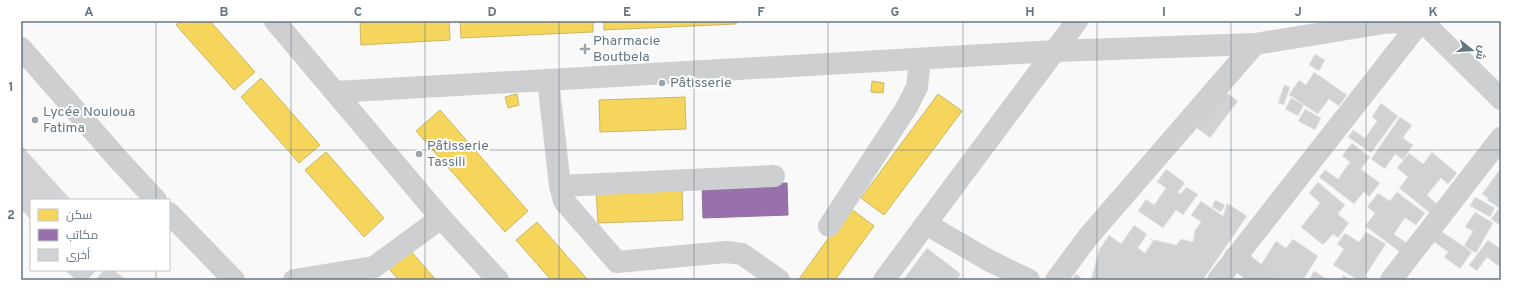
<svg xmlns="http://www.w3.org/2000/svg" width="1522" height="301" viewBox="0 0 1522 301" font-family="Overpass,Cairo,sans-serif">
<rect width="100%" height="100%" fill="#f9f9f9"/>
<!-- homes -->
<g fill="#f6d55c" stroke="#cab868">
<path d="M 180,21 L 210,21 L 255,72 L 234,90 L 176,25 Z"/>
<path d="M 360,21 L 449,21 L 450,40 L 361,45 Z"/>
<path d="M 460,21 L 593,21 L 593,32 L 461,38 Z"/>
<path d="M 604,21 L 736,21 L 736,24 L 604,30 Z"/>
<path d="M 261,78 L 320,145 L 299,163 L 241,97 Z"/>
<path d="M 872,81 L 884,83 L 883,93 L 871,92 Z"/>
<path d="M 517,94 L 519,105 L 508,108 L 505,97 Z"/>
<path d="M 938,94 L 962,111 L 884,215 L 861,198 Z"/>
<path d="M 685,97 L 686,129 L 600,132 L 599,100 Z"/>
<path d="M 440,110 L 528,211 L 505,232 L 416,131 Z"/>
<path d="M 326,152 L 384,218 L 364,237 L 305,170 Z"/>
<path d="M 682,188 L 683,220 L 598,223 L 596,191 Z"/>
<path d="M 850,208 L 874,226 L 835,280 L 801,280 L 799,279 Z"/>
<path d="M 537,222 L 588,280 L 551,280 L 516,240 Z"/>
<path d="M 403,242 L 436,280 L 399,280 L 382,261 Z"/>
</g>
<!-- offices -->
<path fill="#9970ab" stroke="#89729f" d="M 787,183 L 788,215 L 703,218 L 702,186 Z"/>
<!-- building -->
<g fill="#d0d2d3" stroke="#e8e8e8">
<path d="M 1315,54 L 1325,60 L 1319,71 L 1309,65 Z"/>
<path d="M 1314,72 L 1347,95 L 1339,106 L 1329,99 L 1318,114 L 1289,95 L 1299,80 L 1306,85 Z"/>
<path d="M 1215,84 L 1238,101 L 1210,138 L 1193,125 Z"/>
<path d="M 1284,85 L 1290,87 L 1284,105 L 1278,103 Z"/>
<path d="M 1291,98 L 1304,105 L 1298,116 L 1285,109 Z"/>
<path d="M 1381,103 L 1398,116 L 1371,153 L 1348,137 L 1353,130 L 1365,138 L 1377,121 L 1372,117 Z"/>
<path d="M 1305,109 L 1321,118 L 1315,130 L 1298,121 Z"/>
<path d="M 1400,117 L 1412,125 L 1403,138 L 1413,145 L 1403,160 L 1395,154 L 1385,169 L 1371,159 Z"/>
<path d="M 1352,143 L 1370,157 L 1361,169 L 1380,183 L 1369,197 L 1364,192 L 1354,204 L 1319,177 L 1325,170 L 1338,179 L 1350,162 L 1342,156 Z"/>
<path d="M 21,145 L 70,199 L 31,200 L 31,220 L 21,209 Z"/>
<path d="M 1432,152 L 1457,173 L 1448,184 L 1441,178 L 1427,195 L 1437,204 L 1430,213 L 1399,188 L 1408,177 L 1397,168 L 1409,153 L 1423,164 Z"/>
<path d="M 1501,168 L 1501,226 L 1491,219 L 1499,208 L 1487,200 L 1488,198 L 1482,194 Z"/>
<path d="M 1166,169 L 1185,183 L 1178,192 L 1181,194 L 1186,187 L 1198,194 L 1183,215 L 1176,210 L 1163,228 L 1138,211 L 1146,199 L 1154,205 L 1166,188 L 1157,182 Z"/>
<path d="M 1318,182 L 1345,205 L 1338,214 L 1349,223 L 1338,238 L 1333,234 L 1323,245 L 1301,227 L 1320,203 L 1309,193 Z"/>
<path d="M 1397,192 L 1425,213 L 1416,225 L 1405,218 L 1394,234 L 1407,243 L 1400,252 L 1365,226 L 1375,213 L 1367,207 L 1378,193 L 1390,201 Z"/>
<path d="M 1475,197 L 1495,208 L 1490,217 L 1470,206 Z"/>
<path d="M 1215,200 L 1225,205 L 1221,212 L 1212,207 Z"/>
<path d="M 1201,201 L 1223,216 L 1227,203 L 1247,216 L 1203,280 L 1091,280 L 1099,250 L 1109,235 L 1121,244 L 1134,225 L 1147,234 L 1138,248 L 1145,253 L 1153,241 L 1150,239 L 1176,245 L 1181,239 L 1193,242 L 1195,230 L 1201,222 L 1191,215 Z"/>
<path d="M 1475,212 L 1493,223 L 1476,253 L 1464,246 L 1473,231 L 1465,227 Z"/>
<path d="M 1441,231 L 1472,252 L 1460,269 L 1444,257 L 1448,252 L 1434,242 Z"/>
<path d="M 1366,232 L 1386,244 L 1365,276 L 1371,280 L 1358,280 L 1333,265 L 1344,249 L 1337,244 L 1345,233 L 1359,242 Z"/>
<path d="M 1293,239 L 1318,256 L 1303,280 L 1264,280 L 1255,274 L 1276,241 L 1286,248 Z"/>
<path d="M 1488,240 L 1501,249 L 1501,262 L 1498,266 L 1487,257 L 1477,271 L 1469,265 Z"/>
<path d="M 927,248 L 961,274 L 956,280 L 903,280 Z"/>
<path d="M 69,270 L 97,270 L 87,280 L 76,280 L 67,272 Z"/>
<path d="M 104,270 L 114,270 L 126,280 L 95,280 Z"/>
<path d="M 1314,271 L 1328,280 L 1309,280 Z"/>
<path d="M 1076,274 L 1084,280 L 1071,280 Z"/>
<path d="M 1343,275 L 1352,280 L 1341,280 Z"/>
</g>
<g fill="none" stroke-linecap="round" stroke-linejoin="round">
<!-- minor -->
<g stroke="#cecfd0" stroke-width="22">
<path d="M 275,21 L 441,218 L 498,280"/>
<path d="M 1422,21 L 1501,99"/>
<path d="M 21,48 L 117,158 L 156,200"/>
<path d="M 548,80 L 560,186 L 564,201 L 617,262 L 726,252 L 742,254 L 779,280"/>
<path d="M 335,92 L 1055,51 L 1255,44 L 1384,23 L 1414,21"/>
<path d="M 560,186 L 774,176"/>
<path d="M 169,213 L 234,280"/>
<path d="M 926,224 L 988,260 L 1029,280"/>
<path d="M 829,226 L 907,107 L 917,87 L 920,59"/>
<path d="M 1235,257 L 1263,280"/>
<path d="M 294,280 L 374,267 L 441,218"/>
<path d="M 884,280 L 1077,21"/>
<path d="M 1056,280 L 1088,237 L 1255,44"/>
<path d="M 1218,280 L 1421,21"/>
<path d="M 1391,280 L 1501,138"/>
</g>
</g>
<!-- grid -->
<path fill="none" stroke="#657683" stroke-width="1" stroke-opacity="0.55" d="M 156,21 L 156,200M 291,21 L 291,280M 425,21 L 425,280M 559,21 L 559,280M 694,21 L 694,280M 828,21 L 828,280M 963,21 L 963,280M 1097,21 L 1097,280M 1231,21 L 1231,280M 1366,21 L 1366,280M 21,150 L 1501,150M 156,270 L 156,280"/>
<!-- markers -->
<g fill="#99a4ac" stroke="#fff" stroke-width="1.5">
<path d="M583 43h4v4h4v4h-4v4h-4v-4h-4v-4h4z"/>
<circle cx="662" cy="83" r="4"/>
<circle cx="35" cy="120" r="4"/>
<circle cx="419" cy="154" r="4"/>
</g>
<g text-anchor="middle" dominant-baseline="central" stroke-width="4" stroke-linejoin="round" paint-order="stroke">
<!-- poi labels -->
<g font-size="14" fill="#657683" stroke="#fff" text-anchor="start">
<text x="593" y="41">Pharmacie<tspan x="593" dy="16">Boutbela</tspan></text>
<text x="670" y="83">Pâtisserie</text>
<text x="43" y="112">Lycée Nouioua<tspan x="43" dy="16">Fatima</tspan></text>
<text x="427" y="146">Pâtisserie<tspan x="427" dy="16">Tassili</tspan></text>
</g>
</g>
<!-- border -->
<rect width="1522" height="301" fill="none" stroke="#ffffff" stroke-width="44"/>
<!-- legend -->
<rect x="30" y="199" width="140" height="72" fill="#ffffff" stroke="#c1c8cd"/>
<rect x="38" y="209" width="20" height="12" fill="#f6d55c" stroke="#c1c8cd"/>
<text x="66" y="219" font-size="12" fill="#657683">سكن</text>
<rect x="38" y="229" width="20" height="12" fill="#9970ab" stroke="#c1c8cd"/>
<text x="66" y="239" font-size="12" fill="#657683">مكاتب</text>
<rect x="38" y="249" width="20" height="12" fill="#d0d2d3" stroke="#c1c8cd"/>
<text x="66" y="259" font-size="12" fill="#657683">أخرى</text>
<!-- north arrow -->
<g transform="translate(1472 50) rotate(107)" stroke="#ffffff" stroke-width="3" paint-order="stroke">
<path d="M0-3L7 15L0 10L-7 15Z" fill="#657683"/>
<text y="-6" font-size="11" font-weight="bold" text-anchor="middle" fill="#657683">ش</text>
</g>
<rect x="22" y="22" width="1478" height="257" fill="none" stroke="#657683" stroke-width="1.5"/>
<g font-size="13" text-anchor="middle" font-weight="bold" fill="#657683">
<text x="89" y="16">A</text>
<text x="224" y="16">B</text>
<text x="358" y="16">C</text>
<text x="492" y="16">D</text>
<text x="627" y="16">E</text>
<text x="761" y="16">F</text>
<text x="895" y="16">G</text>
<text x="1030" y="16">H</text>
<text x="1164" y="16">I</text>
<text x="1298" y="16">J</text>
<text x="1433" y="16">K</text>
<text x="11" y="91">1</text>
<text x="11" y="219">2</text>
</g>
</svg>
